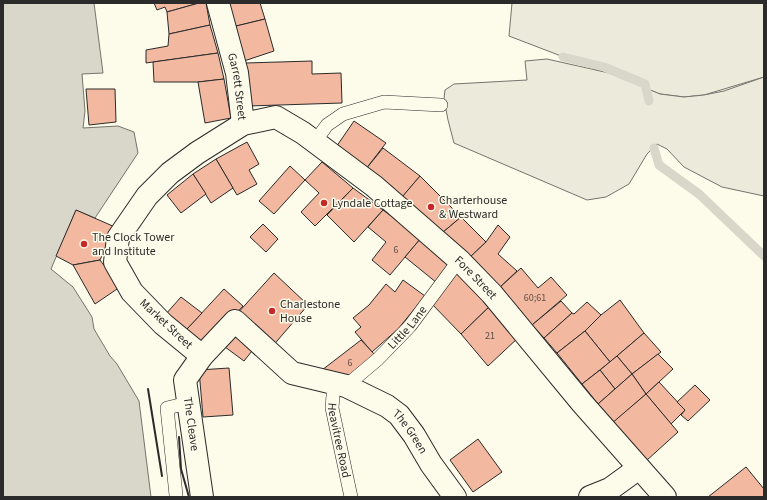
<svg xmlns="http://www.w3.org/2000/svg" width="767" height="500" viewBox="0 0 767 500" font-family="'Source Sans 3',sans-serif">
<rect width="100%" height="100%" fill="#fdfbea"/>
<!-- green -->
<path fill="#ecebdb" stroke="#74746e" d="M 512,3 L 764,3 L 764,77 L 704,95 L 684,97 L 660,94 L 509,36 Z"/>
<!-- parking -->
<path fill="#eceadb" stroke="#74746e" d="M 547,59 L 609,73 L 660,94 L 684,97 L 704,95 L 724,91 L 764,77 L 764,196 L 722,187 L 684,167 L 667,149 L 657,144 L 647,154 L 629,184 L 606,197 L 587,200 L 454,143 L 448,120 L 444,99 L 445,90 L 454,84 L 527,80 L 525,61 Z"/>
<!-- water -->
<path fill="#d8d7c9" stroke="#74746e" d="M 3,3 L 94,3 L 103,73 L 82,74 L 85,111 L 83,128 L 118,126 L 134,132 L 138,153 L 95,218 L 76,210 L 51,269 L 73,287 L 92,317 L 94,329 L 110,356 L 117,364 L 139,401 L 151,497 L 3,497 Z"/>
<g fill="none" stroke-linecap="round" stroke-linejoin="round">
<!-- stream -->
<g stroke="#d8d7c9" stroke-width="9">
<path d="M 563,57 L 604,67 L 645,84 L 649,101"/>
<path d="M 654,148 L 659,165 L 699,194 L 764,256"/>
</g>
</g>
<!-- building -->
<g fill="#f2b8a0" stroke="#2b2b2b">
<path d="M 154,3 L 199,3 L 167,12 L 165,7 L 157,10 Z"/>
<path d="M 199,3 L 206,3 L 210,25 L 169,34 L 167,12 Z"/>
<path d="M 220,3 L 260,3 L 265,19 L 228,28 Z"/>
<path d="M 265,19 L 274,51 L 238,63 L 228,28 Z"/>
<path d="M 210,25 L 218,53 L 146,63 L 146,50 L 168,46 L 169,34 Z"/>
<path d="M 218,53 L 224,79 L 198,82 L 154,82 L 153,62 Z"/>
<path d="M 312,61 L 312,74 L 341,73 L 342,103 L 248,106 L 246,63 Z"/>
<path d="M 224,79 L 231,118 L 205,123 L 198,82 Z"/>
<path d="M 86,89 L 115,89 L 116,122 L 89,125 Z"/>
<path d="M 354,121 L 386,143 L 362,174 L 332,153 Z"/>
<path d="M 247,142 L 259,164 L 249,170 L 257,184 L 237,195 L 216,159 Z"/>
<path d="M 383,148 L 420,176 L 399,201 L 362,174 Z"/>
<path d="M 216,159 L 233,188 L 211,203 L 193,174 Z"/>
<path d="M 322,162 L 353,188 L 315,226 L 301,212 L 319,193 L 305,180 Z"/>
<path d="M 290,166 L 305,180 L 274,214 L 259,201 Z"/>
<path d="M 193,174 L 206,194 L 181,213 L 167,195 Z"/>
<path d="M 420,176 L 461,217 L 442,233 L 402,197 Z"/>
<path d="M 353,188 L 383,210 L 354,242 L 327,215 Z"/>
<path d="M 76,210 L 115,227 L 100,260 L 73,265 L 56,256 Z"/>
<path d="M 383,210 L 421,238 L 390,275 L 372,260 L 386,242 L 368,227 Z"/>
<path d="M 461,217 L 486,242 L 468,259 L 442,233 Z"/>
<path d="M 263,224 L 278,239 L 266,252 L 250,237 Z"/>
<path d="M 498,225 L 510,237 L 498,254 L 517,271 L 498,289 L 468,259 L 486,242 Z"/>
<path d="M 421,238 L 453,262 L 437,283 L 405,257 Z"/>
<path d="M 100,260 L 120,287 L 95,304 L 73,265 Z"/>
<path d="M 521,268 L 538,288 L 551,277 L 567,295 L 532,325 L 498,289 Z"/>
<path d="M 458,272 L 491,305 L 461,334 L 431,303 Z"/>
<path d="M 274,273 L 308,305 L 271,348 L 236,315 Z"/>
<path d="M 403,280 L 425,296 L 398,329 L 372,352 L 355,332 L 361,327 L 353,318 L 369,305 L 386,284 L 395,292 Z"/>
<path d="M 224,289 L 243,306 L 205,348 L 186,330 Z"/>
<path d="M 181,297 L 202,313 L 186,330 L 165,315 Z"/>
<path d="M 620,300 L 644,333 L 610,362 L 585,331 L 601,315 Z"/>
<path d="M 561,301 L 572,313 L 544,338 L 532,325 Z"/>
<path d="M 587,302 L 601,315 L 585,331 L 557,353 L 544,338 L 572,313 L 574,314 Z"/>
<path d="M 491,305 L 519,337 L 488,366 L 461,334 Z"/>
<path d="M 233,328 L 256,346 L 244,361 L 221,344 Z"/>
<path d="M 585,331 L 610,362 L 582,384 L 557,353 Z"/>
<path d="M 644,333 L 661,352 L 632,374 L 617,356 Z"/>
<path d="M 361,340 L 376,356 L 342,384 L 322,370 Z"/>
<path d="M 658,354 L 673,369 L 646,394 L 632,374 Z"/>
<path d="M 617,356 L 632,374 L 615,389 L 600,370 Z"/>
<path d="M 229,368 L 233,415 L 203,417 L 199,370 Z"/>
<path d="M 600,370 L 615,389 L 598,404 L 582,384 Z"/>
<path d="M 632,374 L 646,394 L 614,422 L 598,404 Z"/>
<path d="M 659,382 L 685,410 L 671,424 L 646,394 Z"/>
<path d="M 695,385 L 710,400 L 688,421 L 681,415 L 685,410 L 677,402 Z"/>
<path d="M 646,394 L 678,432 L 646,461 L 611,424 Z"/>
<path d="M 478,439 L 502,472 L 473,492 L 450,460 Z"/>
<path d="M 746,467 L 764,489 L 764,497 L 708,497 Z"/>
</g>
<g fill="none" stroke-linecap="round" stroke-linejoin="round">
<!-- lane casing -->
<g stroke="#2b2b2b" stroke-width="14">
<g id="lane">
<path d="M 314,143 L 327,125 L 343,114 L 384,102 L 441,105"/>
<path id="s1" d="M 334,383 L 332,408 L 351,497"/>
<path id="s2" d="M 346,386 L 378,359 L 410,326 L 459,260"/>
<path d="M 176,495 L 167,408 L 188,403"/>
</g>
</g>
<!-- street casing -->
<g stroke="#2b2b2b" stroke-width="24">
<g id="street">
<path id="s3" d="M 218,3 L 237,73 L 243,124"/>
<path id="s4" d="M 202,356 L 163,324 L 132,292 L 115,262 L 118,238 L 147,196 L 170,173 L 197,153 L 243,124 L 276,117 L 303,133 L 374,186 L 459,260 L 492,294 L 582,403 L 665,497"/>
<path id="s5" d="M 202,497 L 185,380 L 202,356 L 235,321 L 292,373 L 346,386 L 387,406 L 399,415 L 414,435 L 431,464 L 455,497"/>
<path d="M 590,497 L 610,489 L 639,468"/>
</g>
</g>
<!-- lane -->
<use href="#lane" stroke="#fdfbea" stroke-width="13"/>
<!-- street -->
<use href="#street" stroke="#fdfbea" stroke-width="22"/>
<!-- wall -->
<g stroke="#2b2b2b" stroke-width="2">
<path d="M 148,389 L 162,476"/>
<path d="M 179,437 L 181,469 L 189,497"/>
</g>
</g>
<!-- markers -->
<g fill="#c62828" stroke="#fdfbea" stroke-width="1.5">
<circle cx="324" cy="203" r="4"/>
<circle cx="431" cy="207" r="4"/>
<circle cx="84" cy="244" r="4"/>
<circle cx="272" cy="311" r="4"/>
</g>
<g text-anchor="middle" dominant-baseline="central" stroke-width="3" stroke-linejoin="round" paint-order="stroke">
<!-- number labels -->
<g font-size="10" fill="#5d4e48">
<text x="396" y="250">6</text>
<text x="535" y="298">60;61</text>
<text x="490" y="336">21</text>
<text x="350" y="363">6</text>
</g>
<!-- street labels -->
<g font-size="12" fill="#2b2b2b" stroke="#fdfbea">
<text stroke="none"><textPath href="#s3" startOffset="86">Garrett Street</textPath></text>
<text stroke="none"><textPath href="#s4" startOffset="616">Fore Street</textPath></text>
<text transform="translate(166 324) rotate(43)">Market Street</text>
<text stroke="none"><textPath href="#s2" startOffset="85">Little Lane</textPath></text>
<text transform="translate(191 424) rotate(82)">The Cleave</text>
<text stroke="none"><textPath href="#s5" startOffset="409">The Green</textPath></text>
<text stroke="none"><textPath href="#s1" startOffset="58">Heavitree Road</textPath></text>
</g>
<!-- poi labels -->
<g font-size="12" fill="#2b2b2b" stroke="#fdfbea" text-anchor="start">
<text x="439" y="200">Charterhouse<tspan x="439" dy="14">&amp; Westward</tspan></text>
<text x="332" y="203">Lyndale Cottage</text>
<text x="92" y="237">The Clock Tower<tspan x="92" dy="14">and Institute</tspan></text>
<text x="280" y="304">Charlestone<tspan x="280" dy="14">House</tspan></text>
</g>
</g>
<!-- border -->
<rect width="767" height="500" fill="none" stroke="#2b2b2b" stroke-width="8"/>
</svg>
